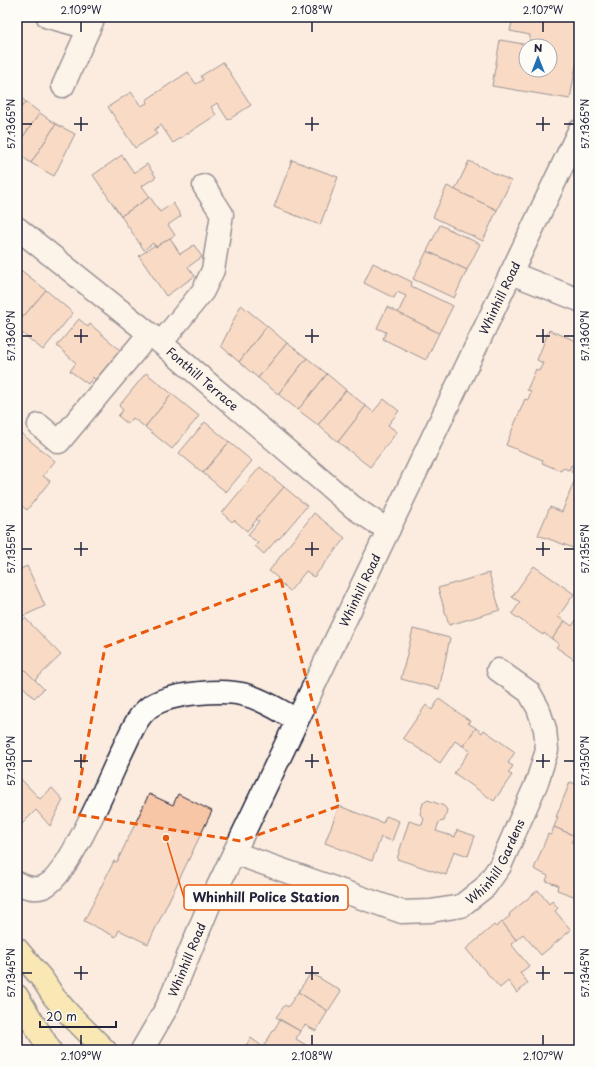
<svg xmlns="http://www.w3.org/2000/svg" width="596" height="1067" viewBox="0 0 596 1067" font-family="'Playpen Sans',sans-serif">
<rect width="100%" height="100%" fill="#fbecdf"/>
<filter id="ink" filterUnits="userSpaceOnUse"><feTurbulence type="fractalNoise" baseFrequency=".025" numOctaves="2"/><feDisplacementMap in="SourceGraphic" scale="8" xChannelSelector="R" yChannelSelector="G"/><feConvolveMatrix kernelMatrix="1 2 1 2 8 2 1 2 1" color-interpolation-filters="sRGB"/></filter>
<g filter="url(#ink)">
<!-- building -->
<g fill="#f7c6a6" stroke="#22223b" fill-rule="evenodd">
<path d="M 513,17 L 579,17 L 579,54 L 578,54 L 570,99 L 492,86 L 500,40 L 529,45 L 530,35 L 510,31 ZM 526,46 L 550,46 L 550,70 L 526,70 Z"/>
<path d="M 223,62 L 251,105 L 228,120 L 217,103 L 211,107 L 216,115 L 173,143 L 161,125 L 154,130 L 157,134 L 135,148 L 108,107 L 131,92 L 141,106 L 147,103 L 146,100 L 188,72 L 196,84 L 203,80 L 201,76 Z"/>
<path d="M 17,94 L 26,102 L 17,112 Z"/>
<path d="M 26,102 L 40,113 L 17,145 L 17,112 Z"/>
<path d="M 40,113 L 56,124 L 31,163 L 17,153 L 17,145 Z"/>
<path d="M 56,124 L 75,134 L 54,176 L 31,163 Z"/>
<path d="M 122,155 L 134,173 L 147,164 L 156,177 L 142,186 L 150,197 L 121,216 L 93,175 Z"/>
<path d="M 292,160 L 338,177 L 320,225 L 274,207 Z"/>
<path d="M 469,161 L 511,181 L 497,210 L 455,190 Z"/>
<path d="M 447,186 L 497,210 L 483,241 L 433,217 Z"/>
<path d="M 150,197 L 160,212 L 173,203 L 181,216 L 168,225 L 175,235 L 156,247 L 153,243 L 144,250 L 121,216 Z"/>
<path d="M 440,225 L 480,244 L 467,270 L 427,251 Z"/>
<path d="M 170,238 L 180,254 L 194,245 L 202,257 L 188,267 L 195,276 L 166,296 L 139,256 L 155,245 L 156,247 Z"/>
<path d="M 427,251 L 467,270 L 454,298 L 413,279 Z"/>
<path d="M 373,263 L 412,282 L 411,286 L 453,306 L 439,333 L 398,313 L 406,296 L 397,292 L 394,298 L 364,283 Z"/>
<path d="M 17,267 L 46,290 L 17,324 Z"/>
<path d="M 46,290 L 73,313 L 43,350 L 17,329 L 17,324 Z"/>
<path d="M 241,305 L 267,326 L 239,362 L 221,346 Z"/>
<path d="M 387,307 L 439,333 L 426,360 L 383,339 L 386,332 L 377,328 Z"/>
<path d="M 79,319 L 88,327 L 90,324 L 120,350 L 95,380 L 93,377 L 88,384 L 70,371 L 76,363 L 57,346 Z"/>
<path d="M 267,326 L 287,343 L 258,378 L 239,362 Z"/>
<path d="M 549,330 L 579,342 L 579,545 L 578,544 L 576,549 L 538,535 L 550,507 L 562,512 L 577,474 L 571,472 L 573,466 L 571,465 L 569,470 L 563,468 L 561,471 L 542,463 L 543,460 L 506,445 L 525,399 L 528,400 L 531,391 L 527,390 L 536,369 L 539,371 L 543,363 L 537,360 Z"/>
<path d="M 287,343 L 307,358 L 278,394 L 258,378 Z"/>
<path d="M 307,358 L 327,374 L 298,410 L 278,394 Z"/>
<path d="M 146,373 L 172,394 L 145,427 L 133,418 L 128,424 L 118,416 L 123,410 L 119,406 Z"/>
<path d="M 327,374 L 346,390 L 318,425 L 298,410 Z"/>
<path d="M 346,390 L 366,406 L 338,442 L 318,425 Z"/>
<path d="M 172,394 L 199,416 L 172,449 L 145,427 Z"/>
<path d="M 384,399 L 399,411 L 388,425 L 397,432 L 370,467 L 338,442 L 366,406 L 373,412 Z"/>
<path d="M 205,422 L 229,442 L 203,473 L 179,453 Z"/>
<path d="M 17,430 L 55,461 L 43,476 L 50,481 L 27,510 L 17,502 Z"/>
<path d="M 229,442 L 252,461 L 226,492 L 203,473 Z"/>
<path d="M 260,467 L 284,487 L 247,531 L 234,520 L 232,522 L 222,513 Z"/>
<path d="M 284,487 L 307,506 L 279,539 L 278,538 L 264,554 L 255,546 L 258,543 L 248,535 L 259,521 L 256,519 Z"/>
<path d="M 314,513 L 345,538 L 314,577 L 306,571 L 290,591 L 277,580 L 278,578 L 269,571 Z"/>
<path d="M 27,566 L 45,606 L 17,619 L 17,571 Z"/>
<path d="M 534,566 L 574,594 L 558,617 L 565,621 L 552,639 L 544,633 L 543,635 L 512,614 L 520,602 L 512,597 Z"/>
<path d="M 489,573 L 500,610 L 449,625 L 438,588 Z"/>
<path d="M 579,616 L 579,663 L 556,647 L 559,644 L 552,639 L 565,621 L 572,626 Z"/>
<path d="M 25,618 L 61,655 L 35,680 L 17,662 L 17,626 Z"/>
<path d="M 413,629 L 450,638 L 439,689 L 401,679 Z"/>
<path d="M 17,662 L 44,689 L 34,698 L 17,680 Z"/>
<path d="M 439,699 L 470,721 L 468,723 L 476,728 L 463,746 L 455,741 L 440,763 L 403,738 L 426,705 L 432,710 Z"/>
<path d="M 476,728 L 482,733 L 484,730 L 515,752 L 508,763 L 513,766 L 508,773 L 512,775 L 494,801 L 454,773 L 470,751 L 463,746 Z"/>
<path d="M 17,775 L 40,799 L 52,788 L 63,800 L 50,826 L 36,810 L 19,827 L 17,826 Z"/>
<path d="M 570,782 L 579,785 L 579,826 L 575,836 L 554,827 L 558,817 L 556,817 Z"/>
<path d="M 149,794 L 173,805 L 178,794 L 212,811 L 148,944 L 119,930 L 116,937 L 84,921 L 114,861 L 117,862 Z"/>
<path d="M 428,800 L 444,806 L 447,810 L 444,821 L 439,822 L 436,831 L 455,837 L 457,830 L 475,836 L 468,856 L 454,851 L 446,875 L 397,859 L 409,821 L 422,825 L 424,819 L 420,814 L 423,803 Z"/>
<path d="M 339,806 L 383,823 L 386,816 L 399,821 L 392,841 L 381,837 L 372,861 L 325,843 Z"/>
<path d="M 554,827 L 575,836 L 571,842 L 579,845 L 579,898 L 557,890 L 558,885 L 546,881 L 548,876 L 534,869 L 548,834 L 551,835 Z"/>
<path d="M 538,890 L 549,904 L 552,901 L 558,908 L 555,911 L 571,930 L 541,955 L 523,934 L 516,940 L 502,922 L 510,916 L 509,914 Z"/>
<path d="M 502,922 L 516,940 L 511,944 L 529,966 L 520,973 L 528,983 L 517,993 L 508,981 L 500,988 L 466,949 L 494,925 L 496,927 Z"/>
<path d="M 311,973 L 341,991 L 328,1011 L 298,992 Z"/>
<path d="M 298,992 L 328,1011 L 316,1031 L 305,1025 L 300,1031 L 276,1017 L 285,1005 L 288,1007 Z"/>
<path d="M 280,1020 L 300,1031 L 296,1039 L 306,1045 L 303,1050 L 268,1050 L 263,1047 Z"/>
<path d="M 251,1038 L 263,1047 L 268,1050 L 243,1050 Z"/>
</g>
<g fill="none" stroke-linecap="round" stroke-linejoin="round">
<!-- minor casing -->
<g stroke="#22223b" stroke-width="25">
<g id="minor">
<path d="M 48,17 L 89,28"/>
<path d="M 63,86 L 94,17"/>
<path id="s1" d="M 17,228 L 161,343 L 353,507 L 377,523 L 389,529"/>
<path d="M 511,273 L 579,300"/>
<path d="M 161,343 L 203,291 L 213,270 L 222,214 L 204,186"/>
<path d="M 39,425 L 59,442 L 149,334"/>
<path id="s2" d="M 234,853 L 402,912 L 431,911 L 461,906 L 485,887 L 500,866 L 537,782 L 547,750 L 545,729 L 538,708 L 529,692 L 498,670"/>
<path d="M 17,883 C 25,887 35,890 43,887 C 68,879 110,776 123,749 C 130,735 137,715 151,706 C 171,693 225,688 249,696 C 266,701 282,712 297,720"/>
<path id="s3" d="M 142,1050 L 167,1007 L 210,903 L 579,131"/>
</g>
</g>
<!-- major casing -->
<g stroke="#22223b" stroke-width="25">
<g id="major">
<path d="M 17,949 L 43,980 L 54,997 L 69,1014 L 105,1050"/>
<path d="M 17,996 L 50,1050"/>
</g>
</g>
<!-- minor -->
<use href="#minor" stroke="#fdfcf7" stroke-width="22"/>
<!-- major -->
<use href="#major" stroke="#f5e382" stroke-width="22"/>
</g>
</g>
<!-- marked area -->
<path d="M0 0H596V1067H0ZM 281,580 L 339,806 L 241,841 L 74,814 L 105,647 Z" fill="#fbecdf" fill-opacity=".55" fill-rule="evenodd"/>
<path fill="none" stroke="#e8590c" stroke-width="3" stroke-dasharray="8 5" stroke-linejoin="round" d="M 281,580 L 339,806 L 241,841 L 74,814 L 105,647 Z"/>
<!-- ticks -->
<path fill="none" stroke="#22223b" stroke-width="1.5" d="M 81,22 L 81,32M 312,22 L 312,32M 543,22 L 543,32M 81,117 L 81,131M 312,117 L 312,131M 543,117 L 543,131M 22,124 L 32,124M 74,124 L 88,124M 305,124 L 319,124M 536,124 L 550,124M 564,124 L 574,124M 81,329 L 81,343M 312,329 L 312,343M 543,329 L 543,343M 22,336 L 32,336M 74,336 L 88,336M 305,336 L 319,336M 536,336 L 550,336M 564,336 L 574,336M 81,542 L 81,556M 312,542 L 312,556M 543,542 L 543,556M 22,549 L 32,549M 74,549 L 88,549M 305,549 L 319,549M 536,549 L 550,549M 564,549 L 574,549M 81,754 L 81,768M 312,754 L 312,768M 543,754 L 543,768M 22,761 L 32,761M 74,761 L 88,761M 305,761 L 319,761M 536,761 L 550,761M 564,761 L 574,761M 81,966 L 81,980M 312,966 L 312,980M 543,966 L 543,980M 22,973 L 32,973M 74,973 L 88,973M 305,973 L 319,973M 536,973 L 550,973M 564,973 L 574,973M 81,1035 L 81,1045M 312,1035 L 312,1045M 543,1035 L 543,1045"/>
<g text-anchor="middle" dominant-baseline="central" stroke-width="3" stroke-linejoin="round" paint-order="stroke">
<!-- street labels -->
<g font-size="12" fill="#22223b" stroke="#fdfcf7">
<text stroke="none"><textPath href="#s3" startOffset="833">Whinhill Road</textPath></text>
<text stroke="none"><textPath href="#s1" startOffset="239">Fonthill Terrace</textPath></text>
<text stroke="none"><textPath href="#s3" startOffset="509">Whinhill Road</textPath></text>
<text stroke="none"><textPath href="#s2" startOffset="295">Whinhill Gardens</textPath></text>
<text stroke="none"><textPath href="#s3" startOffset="101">Whinhill Road</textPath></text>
</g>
</g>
<!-- callouts -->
<path fill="none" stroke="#e8590c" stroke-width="1.5" d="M166 838L184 898"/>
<circle fill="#e8590c" stroke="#fdfcf7" stroke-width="1.5" cx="166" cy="838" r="4"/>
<rect fill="#fdfcf7" stroke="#e8590c" stroke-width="1.5" x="184" y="885" width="164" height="25" rx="4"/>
<g font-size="13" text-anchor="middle" font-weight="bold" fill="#22223b">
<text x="266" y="902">Whinhill Police Station</text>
</g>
<!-- margin -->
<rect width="596" height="1067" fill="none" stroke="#fdfcf7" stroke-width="44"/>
<!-- north arrow -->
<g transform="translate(538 58)"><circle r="19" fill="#fdfcf7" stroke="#a5a5ac"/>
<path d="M0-3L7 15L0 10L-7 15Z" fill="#1f6fb2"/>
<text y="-6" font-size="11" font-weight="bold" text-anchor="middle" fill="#22223b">N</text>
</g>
<!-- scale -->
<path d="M40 1021v6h76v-6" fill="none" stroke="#22223b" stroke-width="2"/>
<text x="46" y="1021" font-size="12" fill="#22223b" stroke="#fdfcf7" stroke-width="3" paint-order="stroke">20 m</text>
<rect x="22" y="22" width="552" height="1023" fill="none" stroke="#22223b" stroke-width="1.5"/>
<g font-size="10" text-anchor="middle" fill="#22223b">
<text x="81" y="14">2.109°W</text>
<text x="312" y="14">2.108°W</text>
<text x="543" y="14">2.107°W</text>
<text transform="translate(11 124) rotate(-90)" y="4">57.1365°N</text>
<text transform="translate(585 124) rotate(-90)" y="4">57.1365°N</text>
<text transform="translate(11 336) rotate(-90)" y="4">57.1360°N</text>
<text transform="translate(585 336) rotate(-90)" y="4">57.1360°N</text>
<text transform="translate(11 549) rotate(-90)" y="4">57.1355°N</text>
<text transform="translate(585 549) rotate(-90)" y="4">57.1355°N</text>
<text transform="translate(11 761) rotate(-90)" y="4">57.1350°N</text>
<text transform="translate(585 761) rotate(-90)" y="4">57.1350°N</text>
<text transform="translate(11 973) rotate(-90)" y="4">57.1345°N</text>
<text transform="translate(585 973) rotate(-90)" y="4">57.1345°N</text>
<text x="81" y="1060">2.109°W</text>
<text x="312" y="1060">2.108°W</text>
<text x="543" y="1060">2.107°W</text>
</g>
</svg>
